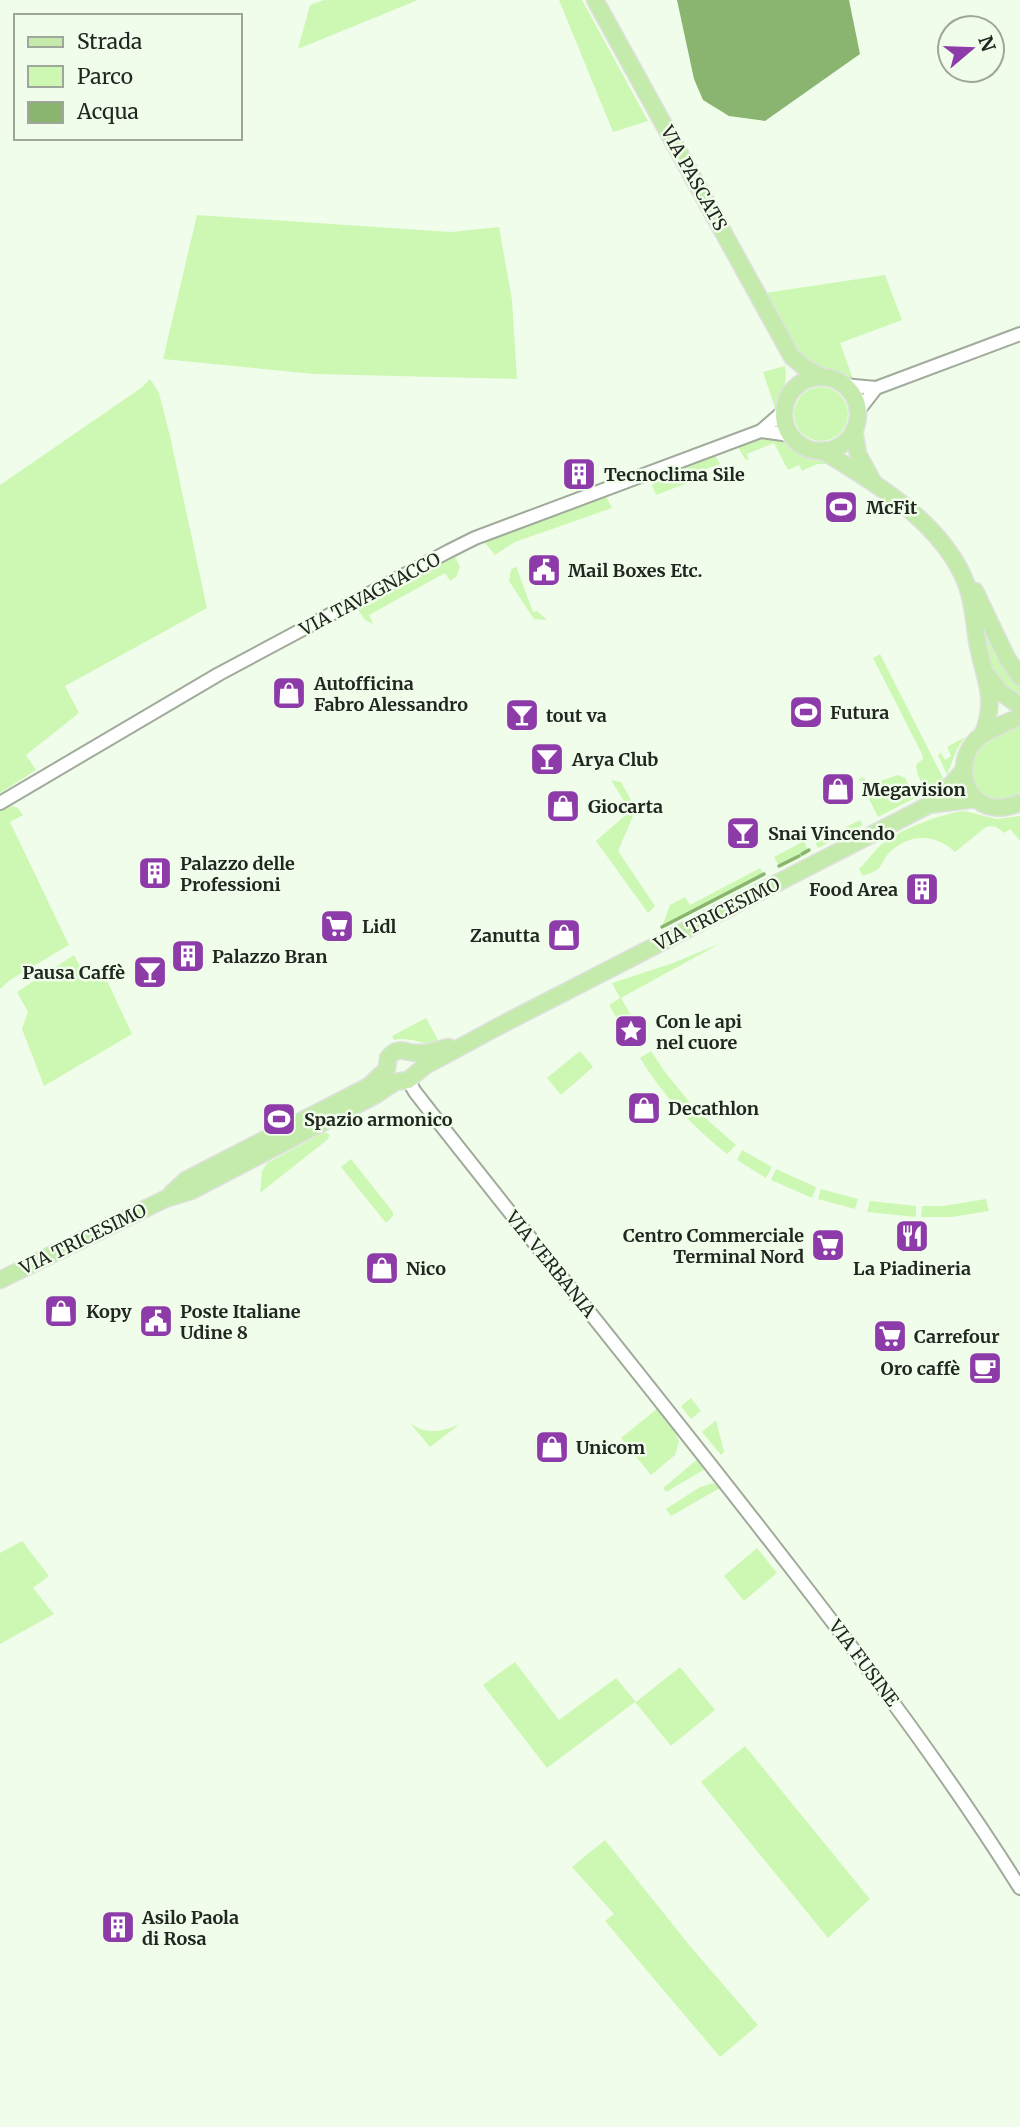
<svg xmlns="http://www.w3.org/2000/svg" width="1020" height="2127" viewBox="0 0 1020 2127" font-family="Merriweather,serif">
<rect width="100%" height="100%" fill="#f1fdeb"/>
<!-- green -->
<g fill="#cdf8b4">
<path d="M 324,0 L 418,0 L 298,49 L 310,5 Z"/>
<path d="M 559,0 L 582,0 L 648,121 L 613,132 Z"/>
<path d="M 197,215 L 451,232 L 499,227 L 512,300 L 517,379 L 313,374 L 163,359 Z"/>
<path d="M 885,275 L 902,320 L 840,343 L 853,379 C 842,374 832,372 821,369 C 796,360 778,316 765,293 Z"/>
<path d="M 785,366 C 788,382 783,395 775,408 L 763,372 Z"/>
<path d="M 150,379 L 159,393 L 170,436 L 207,608 L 65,686 L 79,713 L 26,755 L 36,770 L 0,793 L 0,485 L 141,388 Z"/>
<circle cx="821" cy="414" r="27"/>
<path d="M 763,437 L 789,440 L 808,454 L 830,464 L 817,464 L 802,471 L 799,465 L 788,470 L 774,443 L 747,454 L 749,460 L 745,459 L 737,446 Z"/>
<path d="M 715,455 L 720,464 L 703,470 L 706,476 L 656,495 L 652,485 L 657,482 L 655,478 Z"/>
<path d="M 606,496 L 612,508 L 515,542 L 495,555 L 484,542 Z"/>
<path d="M 454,555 L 460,567 L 456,577 L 450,581 L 445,573 L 369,615 L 373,624 L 365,620 L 357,608 Z"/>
<path d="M 516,566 L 533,612 L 537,611 L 547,620 L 534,619 L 509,581 L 511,570 Z"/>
<path d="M 986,625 L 1020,684 L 1020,699 C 1000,685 976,651 986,625 Z"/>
<path d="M 880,654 L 944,780 L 929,791 C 921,785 917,775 916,765 L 923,759 L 922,754 L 873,658 Z"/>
<path d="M 1020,725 L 1020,793 C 1015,795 1010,799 1005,800 C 976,805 964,770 977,750 C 986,737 1006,732 1020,725 Z"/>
<path d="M 965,737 L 957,749 L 947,775 L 938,755 L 941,753 L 945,760 L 951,756 L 947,747 Z"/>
<path d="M 898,775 L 905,778 L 915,798 L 878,817 L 859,779 L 862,777 L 871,784 Z"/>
<path d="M 611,780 L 621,782 L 636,809 L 618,851 L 655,906 L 648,913 L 596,841 L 630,811 Z"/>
<path d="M 12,806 L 18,808 L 23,815 L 10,822 L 69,945 L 10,980 L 0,989 L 0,811 Z"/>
<path d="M 965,811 L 996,819 L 1020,816 L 1020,841 L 1010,829 L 1004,833 C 998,828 995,825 986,827 L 955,852 C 936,834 911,833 891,851 C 885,856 883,864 878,869 C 875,872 867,874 863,876 L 859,869 C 867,861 874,851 882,844 C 901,829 942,813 965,811 Z"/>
<path d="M 860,820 L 863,825 L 818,848 L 815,843 Z"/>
<path d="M 804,841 L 809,853 L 780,868 L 774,857 Z"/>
<path d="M 760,868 L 765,876 L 661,929 L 670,905 L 685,897 L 690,905 Z"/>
<path d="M 721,943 L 621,998 L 645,1040 L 634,1046 L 609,1005 L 620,998 L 612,983 L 673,963 Z"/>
<path d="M 74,955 L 86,978 L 102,970 L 132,1034 L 44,1086 L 22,1029 L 28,1012 L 17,992 Z"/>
<path d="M 426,1018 L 439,1042 C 423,1047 411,1036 394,1040 L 392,1036 Z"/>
<path d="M 580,1051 L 593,1067 L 561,1095 L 547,1078 Z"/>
<path d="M 651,1051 L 665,1072 L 695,1109 L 736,1145 L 727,1154 C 692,1126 663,1096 640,1058 Z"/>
<path d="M 325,1132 L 330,1135 L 327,1140 L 260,1193 L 262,1171 L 267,1163 Z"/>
<path d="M 742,1150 L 772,1167 L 766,1178 L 737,1160 Z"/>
<path d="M 351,1159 L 393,1212 L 393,1216 L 386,1223 L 341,1167 Z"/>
<path d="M 776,1169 L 816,1187 L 812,1198 L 771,1180 Z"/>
<path d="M 821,1189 L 858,1199 L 855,1209 L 818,1199 Z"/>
<path d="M 986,1199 L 989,1211 L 952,1217 L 921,1217 L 922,1206 L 943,1206 Z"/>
<path d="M 870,1201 L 916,1206 L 916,1217 L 867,1212 Z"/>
<path d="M 691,1398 L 701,1411 L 691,1419 L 681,1406 Z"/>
<path d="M 658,1408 L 674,1428 L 679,1442 L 675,1455 L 651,1475 L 621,1438 Z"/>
<path d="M 716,1420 L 724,1452 L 721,1455 L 702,1432 Z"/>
<path d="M 410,1423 C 426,1435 442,1432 460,1424 L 430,1447 Z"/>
<path d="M 699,1458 L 707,1468 L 666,1492 L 663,1488 Z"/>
<path d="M 713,1483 L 720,1488 L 671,1516 L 666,1509 L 700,1487 Z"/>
<path d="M 22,1541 L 49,1576 L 33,1588 L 54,1614 L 0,1644 L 0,1553 Z"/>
<path d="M 757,1548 L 777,1573 L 744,1601 L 724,1576 Z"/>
<path d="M 515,1662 L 559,1720 L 616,1678 L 636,1702 L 680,1667 L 715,1710 L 671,1746 L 635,1702 L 547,1768 L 483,1685 Z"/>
<path d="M 745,1746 L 870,1899 L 828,1938 L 701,1782 Z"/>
<path d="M 605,1840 L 690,1946 L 758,2025 L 720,2057 L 605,1921 L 614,1914 L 572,1867 Z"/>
</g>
<!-- water -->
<path fill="#8ab571" d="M 677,0 L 849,0 L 860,54 L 765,121 L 729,116 L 703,100 L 694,79 Z"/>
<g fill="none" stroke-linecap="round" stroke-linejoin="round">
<!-- stream -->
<g stroke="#8ab571" stroke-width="3.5">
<path d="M 802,854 L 809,850"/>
<path d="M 779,866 L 799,856"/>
<path d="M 662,927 L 764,874"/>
</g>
<!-- minor casing -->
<g stroke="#a0ab9b" stroke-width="16">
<g id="minor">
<path d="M 843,385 L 876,388 L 1020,334"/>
<path d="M 858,411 L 876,388"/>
<path d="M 761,431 L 790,435"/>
<path d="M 0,803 L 219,674 L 449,551 L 475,538 L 761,431 L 784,411"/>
<path d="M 408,1080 L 415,1092 C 529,1238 646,1381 760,1528 C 851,1645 941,1762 1020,1888"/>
</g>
</g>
<!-- major casing -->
<g stroke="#e0e1e0" stroke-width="19">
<g id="major">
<path d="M 595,0 L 792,357 L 805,368 L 822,377"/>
<circle cx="821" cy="414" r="37"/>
<path d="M 854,430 L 858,454 L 872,480"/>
<path d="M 823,451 C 876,484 942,522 966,583 C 974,603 974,625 978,646 C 985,681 997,697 983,734"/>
<path d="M 975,591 L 1007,658 L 1020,677"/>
<path d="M 989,677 L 1000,692 L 1020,706"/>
<path d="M 1020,717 C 1006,723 988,729 977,739 C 955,760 961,802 993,807 C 1002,809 1011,806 1020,803"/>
<path d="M 928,805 L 976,799"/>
<path d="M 171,1194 L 186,1180 L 369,1086 L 387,1069 L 388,1058 C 399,1044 406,1054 419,1053 C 429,1053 439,1050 448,1047"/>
<path d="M 0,1280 L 165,1199 L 191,1191 L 374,1096 L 395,1082 L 408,1080 L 425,1066 L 505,1023 L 925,807 L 947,789 L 963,771"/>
</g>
</g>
<!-- minor -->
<use href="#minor" stroke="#fff" stroke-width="12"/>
<!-- major -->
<use href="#major" stroke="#c4ebac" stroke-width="16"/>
</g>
<!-- icons -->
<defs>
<g id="building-square" transform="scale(1.75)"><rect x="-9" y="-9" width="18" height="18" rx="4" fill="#8e3baa" stroke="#f1fdeb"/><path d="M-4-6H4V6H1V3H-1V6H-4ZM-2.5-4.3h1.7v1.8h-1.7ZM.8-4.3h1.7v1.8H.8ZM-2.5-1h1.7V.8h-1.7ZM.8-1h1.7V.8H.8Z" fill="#fff"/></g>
<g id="stadium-square" transform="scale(1.75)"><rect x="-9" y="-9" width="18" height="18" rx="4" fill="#8e3baa" stroke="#f1fdeb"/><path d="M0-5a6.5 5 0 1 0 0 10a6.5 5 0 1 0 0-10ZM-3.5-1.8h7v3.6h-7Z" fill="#fff"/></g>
<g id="civic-square" transform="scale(1.75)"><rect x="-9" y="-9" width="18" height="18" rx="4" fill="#8e3baa" stroke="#f1fdeb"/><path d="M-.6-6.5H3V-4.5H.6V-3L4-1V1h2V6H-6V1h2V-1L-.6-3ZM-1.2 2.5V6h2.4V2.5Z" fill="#fff"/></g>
<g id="shop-square" transform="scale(1.75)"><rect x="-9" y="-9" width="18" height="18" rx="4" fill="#8e3baa" stroke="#f1fdeb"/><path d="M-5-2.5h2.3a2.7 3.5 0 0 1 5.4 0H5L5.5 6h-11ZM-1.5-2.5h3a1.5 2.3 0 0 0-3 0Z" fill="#fff"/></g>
<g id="bar-square" transform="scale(1.75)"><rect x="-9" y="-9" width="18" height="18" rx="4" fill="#8e3baa" stroke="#f1fdeb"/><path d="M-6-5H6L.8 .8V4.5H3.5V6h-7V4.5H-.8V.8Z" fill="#fff"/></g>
<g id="supermarket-square" transform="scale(1.75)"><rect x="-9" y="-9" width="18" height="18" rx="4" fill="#8e3baa" stroke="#f1fdeb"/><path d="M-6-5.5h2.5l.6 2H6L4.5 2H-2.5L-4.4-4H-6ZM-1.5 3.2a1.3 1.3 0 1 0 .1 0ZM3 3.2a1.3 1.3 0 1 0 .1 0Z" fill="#fff"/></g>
<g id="sight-square" transform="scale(1.75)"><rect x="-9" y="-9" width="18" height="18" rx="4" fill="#8e3baa" stroke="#f1fdeb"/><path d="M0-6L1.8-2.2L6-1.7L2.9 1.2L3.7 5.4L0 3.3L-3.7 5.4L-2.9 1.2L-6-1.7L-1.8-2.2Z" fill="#fff"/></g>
<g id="restaurant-square" transform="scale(1.75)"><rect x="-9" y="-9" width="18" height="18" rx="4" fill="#8e3baa" stroke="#f1fdeb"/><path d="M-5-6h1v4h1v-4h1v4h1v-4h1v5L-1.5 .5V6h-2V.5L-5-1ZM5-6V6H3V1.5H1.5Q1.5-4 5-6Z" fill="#fff"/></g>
<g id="cafe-square" transform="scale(1.75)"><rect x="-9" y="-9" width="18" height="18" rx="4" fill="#8e3baa" stroke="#f1fdeb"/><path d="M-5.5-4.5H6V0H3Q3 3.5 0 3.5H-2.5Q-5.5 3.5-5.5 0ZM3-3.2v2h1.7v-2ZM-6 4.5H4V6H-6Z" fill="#fff"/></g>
</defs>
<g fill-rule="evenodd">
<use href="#building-square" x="579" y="474"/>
<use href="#stadium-square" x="841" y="507"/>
<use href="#civic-square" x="544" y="570"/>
<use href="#shop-square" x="289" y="693"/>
<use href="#stadium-square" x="806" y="712"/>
<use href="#bar-square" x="522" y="715"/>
<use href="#bar-square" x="547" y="759"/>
<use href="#shop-square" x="838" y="789"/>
<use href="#shop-square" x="563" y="806"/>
<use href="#bar-square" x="743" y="833"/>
<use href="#building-square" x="155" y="873"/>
<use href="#building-square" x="922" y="889"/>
<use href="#supermarket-square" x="337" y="926"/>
<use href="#shop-square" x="564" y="935"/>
<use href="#building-square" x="188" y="956"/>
<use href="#bar-square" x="150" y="972"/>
<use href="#sight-square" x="631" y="1031"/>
<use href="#shop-square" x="644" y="1108"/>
<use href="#stadium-square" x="279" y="1119"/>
<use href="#restaurant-square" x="912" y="1236"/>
<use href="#supermarket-square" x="828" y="1245"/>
<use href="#shop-square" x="382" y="1268"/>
<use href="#shop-square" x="61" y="1311"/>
<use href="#civic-square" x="156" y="1321"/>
<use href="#supermarket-square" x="890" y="1336"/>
<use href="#cafe-square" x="985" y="1368"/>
<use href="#shop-square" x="552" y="1447"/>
<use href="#building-square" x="118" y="1927"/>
</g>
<g text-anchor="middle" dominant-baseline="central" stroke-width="5" stroke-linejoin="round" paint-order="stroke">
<!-- street labels -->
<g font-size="18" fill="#222620" stroke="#f1fdeb">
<text transform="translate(694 178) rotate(61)">VIA PASCATS</text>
<text transform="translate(370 594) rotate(-28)">VIA TAVAGNACCO</text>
<text transform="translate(717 914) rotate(-27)">VIA TRICESIMO</text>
<text transform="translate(83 1239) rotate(-26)">VIA TRICESIMO</text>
<text transform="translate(551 1264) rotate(51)">VIA VERBANIA</text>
<text transform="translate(864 1663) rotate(53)">VIA FUSINE</text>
</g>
<!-- poi labels -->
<g font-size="18" font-weight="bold" fill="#222620" stroke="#f1fdeb" text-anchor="start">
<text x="604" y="474">Tecnoclima Sile</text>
<text x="866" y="507">McFit</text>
<text x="568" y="570">Mail Boxes Etc.</text>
<text x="314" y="683">Autofficina<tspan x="314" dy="21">Fabro Alessandro</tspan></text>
<text x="830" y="712">Futura</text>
<text x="546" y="715">tout va</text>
<text x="572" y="759">Arya Club</text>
<text x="862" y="789">Megavision</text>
<text x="588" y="806">Giocarta</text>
<text x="768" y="833">Snai Vincendo</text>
<text x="180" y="863">Palazzo delle<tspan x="180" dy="21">Professioni</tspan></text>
<text x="898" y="889" text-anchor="end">Food Area</text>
<text x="362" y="926">Lidl</text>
<text x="540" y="935" text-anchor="end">Zanutta</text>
<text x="212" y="956">Palazzo Bran</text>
<text x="125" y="972" text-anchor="end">Pausa Caffè</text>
<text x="656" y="1021">Con le api<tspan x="656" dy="21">nel cuore</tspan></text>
<text x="668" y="1108">Decathlon</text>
<text x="304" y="1119">Spazio armonico</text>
<text x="804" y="1235" text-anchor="end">Centro Commerciale<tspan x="804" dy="21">Terminal Nord</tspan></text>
<text x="406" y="1268">Nico</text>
<text x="912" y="1268" text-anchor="middle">La Piadineria</text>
<text x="86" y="1311">Kopy</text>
<text x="180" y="1311">Poste Italiane<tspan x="180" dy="21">Udine 8</tspan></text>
<text x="914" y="1336">Carrefour</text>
<text x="960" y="1368" text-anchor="end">Oro caffè</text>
<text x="576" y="1447">Unicom</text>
<text x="142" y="1917">Asilo Paola<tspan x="142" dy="21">di Rosa</tspan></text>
</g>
</g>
<!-- legend -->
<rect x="14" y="14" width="228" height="126" fill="#f1fdeb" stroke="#9ea79a" stroke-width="2"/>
<rect x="28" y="37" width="35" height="10" fill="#c4ebac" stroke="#9ea79a" stroke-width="2"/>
<text x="77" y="49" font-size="21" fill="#222620">Strada</text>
<rect x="28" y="66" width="35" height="21" fill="#cdf8b4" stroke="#9ea79a" stroke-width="2"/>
<text x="77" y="84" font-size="21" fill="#222620">Parco</text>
<rect x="28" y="102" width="35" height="21" fill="#8ab571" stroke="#9ea79a" stroke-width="2"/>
<text x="77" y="119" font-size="21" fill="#222620">Acqua</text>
<!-- north arrow -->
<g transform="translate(971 49) rotate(71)"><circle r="33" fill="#f1fdeb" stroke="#9ea79a" stroke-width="2"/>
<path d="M0-5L12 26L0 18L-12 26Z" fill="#8e3baa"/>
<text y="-10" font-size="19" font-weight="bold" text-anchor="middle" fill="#222620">N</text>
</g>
</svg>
